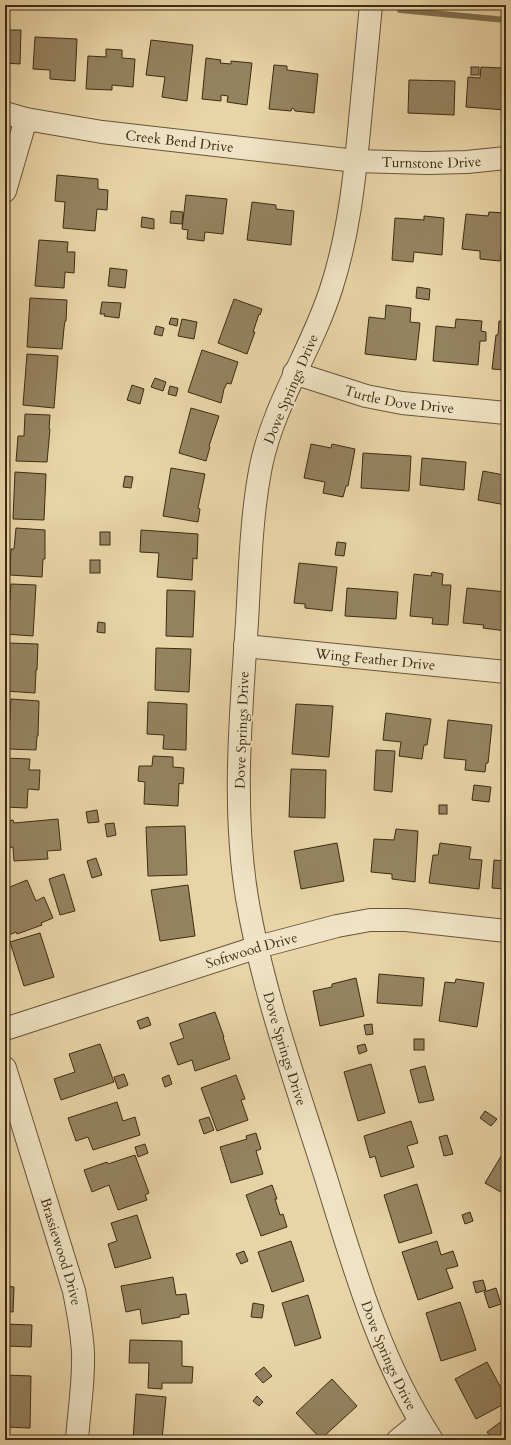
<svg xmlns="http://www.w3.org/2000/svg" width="511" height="1445" viewBox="0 0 511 1445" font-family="Cardo,serif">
<rect width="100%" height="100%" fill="#e8d4a6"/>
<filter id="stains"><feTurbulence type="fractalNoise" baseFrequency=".005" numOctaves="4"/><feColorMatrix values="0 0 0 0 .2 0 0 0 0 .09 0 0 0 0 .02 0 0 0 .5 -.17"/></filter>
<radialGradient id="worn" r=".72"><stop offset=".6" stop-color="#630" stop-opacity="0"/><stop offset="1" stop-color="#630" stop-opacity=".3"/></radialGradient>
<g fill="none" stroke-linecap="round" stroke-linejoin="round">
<!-- stream -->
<path stroke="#806f4f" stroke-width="6" d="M 400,10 L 506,20"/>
</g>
<!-- building -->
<g fill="#958360" stroke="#3c2c15">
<path d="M 5,30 L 21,30 L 20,64 L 5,63 Z"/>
<path d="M 35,37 L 77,39 L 75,81 L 50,79 L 50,70 L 33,69 Z"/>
<path d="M 151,40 L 193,45 L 187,101 L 162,97 L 165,77 L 146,75 Z"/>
<path d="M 106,49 L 122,50 L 122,58 L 135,59 L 133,87 L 112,85 L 112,90 L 86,89 L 88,56 L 106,57 Z"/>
<path d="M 206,58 L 221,60 L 220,63 L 231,64 L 231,61 L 252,63 L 247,105 L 227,102 L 228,96 L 221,95 L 221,101 L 202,99 Z"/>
<path d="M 274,65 L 287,66 L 287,70 L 318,74 L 314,113 L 295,111 L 294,109 L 292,108 L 291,111 L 269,109 Z"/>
<rect x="471" y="67" width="8" height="8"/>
<path d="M 481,67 L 502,68 L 501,79 L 506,80 L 506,110 L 466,107 L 468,77 L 480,78 Z"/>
<path d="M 409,80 L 455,81 L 454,115 L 408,113 Z"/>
<path d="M 57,175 L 98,179 L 98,189 L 108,190 L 107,210 L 97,209 L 95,231 L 63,228 L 65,202 L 55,201 Z"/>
<path d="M 186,195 L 227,199 L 223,234 L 205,232 L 204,241 L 187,239 L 188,230 L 182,229 Z"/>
<path d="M 252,202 L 276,205 L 276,209 L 294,211 L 291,245 L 247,240 Z"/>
<path d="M 171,211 L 183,212 L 182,224 L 170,223 Z"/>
<path d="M 489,212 L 506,213 L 500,261 L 480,259 L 480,251 L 462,249 L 466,214 L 488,216 Z"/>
<path d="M 424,216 L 444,218 L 442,255 L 414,252 L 413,262 L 392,260 L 395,218 L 424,220 Z"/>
<path d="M 142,217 L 154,219 L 154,229 L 141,227 Z"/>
<path d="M 39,240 L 68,242 L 67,252 L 75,252 L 74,273 L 65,272 L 64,288 L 35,286 Z"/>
<path d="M 110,268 L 127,270 L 125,288 L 108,286 Z"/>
<path d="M 417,287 L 430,289 L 429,300 L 416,298 Z"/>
<path d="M 30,298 L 67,300 L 66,321 L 65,321 L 64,328 L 62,349 L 27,347 Z"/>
<path d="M 234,299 L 262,309 L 260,315 L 259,314 L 253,332 L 255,332 L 247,354 L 218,343 Z"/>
<path d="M 102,302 L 121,303 L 119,318 L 104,316 L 105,314 L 100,314 Z"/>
<path d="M 386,305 L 411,308 L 410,322 L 420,323 L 416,360 L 365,354 L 369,317 L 385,319 Z"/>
<path d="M 171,318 L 178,319 L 177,326 L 169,324 Z"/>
<path d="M 182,319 L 197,322 L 194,339 L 178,336 Z"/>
<path d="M 456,319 L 482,321 L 481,331 L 486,332 L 486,341 L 480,341 L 478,365 L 433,361 L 436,326 L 455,328 Z"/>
<path d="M 499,321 L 506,322 L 506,370 L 492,369 L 496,335 L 498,335 Z"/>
<path d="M 156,326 L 164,328 L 162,336 L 154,334 Z"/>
<path d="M 202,350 L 238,362 L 231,384 L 227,383 L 224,389 L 221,403 L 188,392 Z"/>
<path d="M 27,354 L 58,356 L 54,408 L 23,405 Z"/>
<path d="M 155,378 L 166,382 L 163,391 L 151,387 Z"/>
<path d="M 132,385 L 144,389 L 140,404 L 127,400 Z"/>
<path d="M 170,386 L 178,388 L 176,396 L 168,394 Z"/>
<path d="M 191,408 L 219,416 L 209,446 L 210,447 L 206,461 L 179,453 Z"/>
<path d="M 25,414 L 50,415 L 49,429 L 50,429 L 47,462 L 16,461 L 18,436 L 24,436 Z"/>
<path d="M 311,444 L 331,448 L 332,444 L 355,449 L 348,486 L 346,486 L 343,497 L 323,493 L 325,482 L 304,478 Z"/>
<path d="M 363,453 L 411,456 L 409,491 L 361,488 Z"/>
<path d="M 422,458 L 466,462 L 464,490 L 420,485 Z"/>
<path d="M 506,466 L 506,505 L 478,500 L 483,471 L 504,475 Z"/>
<path d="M 171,468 L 205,474 L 198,508 L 200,509 L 198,522 L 163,516 Z"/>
<path d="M 15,472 L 46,474 L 44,520 L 13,519 Z"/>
<path d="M 125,476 L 133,477 L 131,488 L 123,487 Z"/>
<path d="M 16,528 L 45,530 L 45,559 L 43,559 L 42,577 L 10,575 L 11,549 L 14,549 Z"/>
<path d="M 141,530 L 198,534 L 197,559 L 193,558 L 192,580 L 157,577 L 159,553 L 140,552 Z"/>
<rect x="100" y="532" width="10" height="13"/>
<path d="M 337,542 L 346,543 L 344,556 L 335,555 Z"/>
<rect x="90" y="560" width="10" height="13"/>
<path d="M 299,563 L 337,567 L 332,611 L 305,608 L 305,604 L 294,603 Z"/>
<path d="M 432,572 L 443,574 L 442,585 L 451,585 L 448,625 L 432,624 L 433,618 L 410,616 L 414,574 L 431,576 Z"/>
<path d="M 11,584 L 36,585 L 33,636 L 5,634 L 6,612 L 9,612 Z"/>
<path d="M 347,588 L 398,592 L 396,619 L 345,616 Z"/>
<path d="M 467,588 L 506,592 L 506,631 L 483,628 L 484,625 L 463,623 Z"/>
<path d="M 167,590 L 195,591 L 193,637 L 166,636 Z"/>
<path d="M 98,622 L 105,623 L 105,633 L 97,632 Z"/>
<path d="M 7,643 L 38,644 L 37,670 L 36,670 L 35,693 L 5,691 Z"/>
<path d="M 156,648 L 191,649 L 189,692 L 155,690 Z"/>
<path d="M 11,699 L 39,701 L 38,736 L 37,736 L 36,750 L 8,749 Z"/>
<path d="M 148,702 L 187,704 L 186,750 L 163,749 L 164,735 L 147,734 Z"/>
<path d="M 296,704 L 333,706 L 329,757 L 292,754 Z"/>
<path d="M 386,713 L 431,719 L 427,745 L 424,745 L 422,759 L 399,756 L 401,742 L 383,740 Z"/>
<path d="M 448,720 L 492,725 L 488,763 L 486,763 L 485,772 L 465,770 L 466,760 L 444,758 Z"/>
<path d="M 505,725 L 506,725 L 506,754 L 502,754 Z"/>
<path d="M 376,750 L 395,751 L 392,792 L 374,790 Z"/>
<path d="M 153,756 L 173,757 L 173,767 L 184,768 L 183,784 L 179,783 L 178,806 L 144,804 L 145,782 L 138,781 L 139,766 L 152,766 Z"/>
<path d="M 5,758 L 30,759 L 29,770 L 40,770 L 39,790 L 28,789 L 27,808 L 5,807 Z"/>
<path d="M 291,769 L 326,770 L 325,818 L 289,817 Z"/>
<path d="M 474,785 L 491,787 L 489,802 L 472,800 Z"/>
<rect x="439" y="805" width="8" height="9"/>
<path d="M 97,810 L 99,822 L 88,823 L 86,812 Z"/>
<path d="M 58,819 L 61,850 L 47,851 L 48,859 L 14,861 L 13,847 L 5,848 L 5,821 L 13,820 L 14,823 Z"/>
<path d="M 114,823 L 116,835 L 107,837 L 105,824 Z"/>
<path d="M 185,826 L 187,875 L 148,876 L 146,827 Z"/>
<path d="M 396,829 L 418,831 L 415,882 L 392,879 L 392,874 L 371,872 L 374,839 L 394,840 Z"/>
<path d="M 337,843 L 344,881 L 301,889 L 294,851 Z"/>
<path d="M 440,843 L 471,847 L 469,859 L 482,860 L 479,889 L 429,883 L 433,855 L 438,855 Z"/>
<path d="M 96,858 L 102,875 L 92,878 L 87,861 Z"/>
<path d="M 494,860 L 506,861 L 506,889 L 492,888 Z"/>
<path d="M 64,874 L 75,911 L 60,915 L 49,879 Z"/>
<path d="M 27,880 L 36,901 L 44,897 L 53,918 L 41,923 L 42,925 L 17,934 L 16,932 L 9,935 L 5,926 L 5,911 L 9,909 L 5,898 L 5,889 Z"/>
<path d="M 188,885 L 195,936 L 160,941 L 151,890 Z"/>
<path d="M 40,933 L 54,977 L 24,986 L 10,942 Z"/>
<path d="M 379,974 L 424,978 L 422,1006 L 377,1003 Z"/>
<path d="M 356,978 L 364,1016 L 320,1026 L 313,991 L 332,987 L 332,984 Z"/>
<path d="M 456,979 L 484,983 L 477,1027 L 439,1021 L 445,982 L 455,983 Z"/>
<path d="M 505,991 L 506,991 L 506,1028 L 501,1027 Z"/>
<path d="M 215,1012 L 224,1037 L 223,1037 L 230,1059 L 195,1071 L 192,1060 L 178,1065 L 170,1043 L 184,1038 L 179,1024 Z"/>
<path d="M 148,1017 L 151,1025 L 140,1029 L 137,1021 Z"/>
<path d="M 372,1024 L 373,1034 L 366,1035 L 364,1025 Z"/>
<rect x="414" y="1039" width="10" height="11"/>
<path d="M 100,1044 L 114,1082 L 61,1100 L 54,1079 L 75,1072 L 69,1054 Z"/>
<path d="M 365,1044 L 367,1051 L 359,1054 L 357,1046 Z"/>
<path d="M 371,1064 L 385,1113 L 358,1121 L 344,1072 Z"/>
<path d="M 425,1066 L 434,1100 L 419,1103 L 410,1070 Z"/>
<path d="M 124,1074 L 128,1085 L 118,1089 L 114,1077 Z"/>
<path d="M 169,1075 L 172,1084 L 165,1087 L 162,1078 Z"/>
<path d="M 236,1075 L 245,1099 L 241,1100 L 248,1120 L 217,1131 L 201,1088 Z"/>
<path d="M 117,1102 L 123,1121 L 135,1117 L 140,1135 L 93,1150 L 88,1137 L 76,1141 L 68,1118 Z"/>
<path d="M 485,1111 L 497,1119 L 491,1126 L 480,1118 Z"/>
<path d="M 209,1117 L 214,1130 L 204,1134 L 199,1120 Z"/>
<path d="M 411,1121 L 418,1143 L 407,1146 L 414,1167 L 381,1177 L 375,1156 L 370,1158 L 364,1136 Z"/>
<path d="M 256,1133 L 261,1149 L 256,1151 L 263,1174 L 231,1183 L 220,1147 L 247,1139 L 246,1136 Z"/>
<path d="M 447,1135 L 453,1154 L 444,1156 L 439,1137 Z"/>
<path d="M 145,1144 L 148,1153 L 138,1157 L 135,1147 Z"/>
<path d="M 506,1148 L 506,1195 L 485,1183 Z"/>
<path d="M 135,1155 L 149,1193 L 145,1195 L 147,1200 L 118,1210 L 109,1185 L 92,1192 L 84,1170 L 107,1162 L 108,1164 Z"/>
<path d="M 417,1184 L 432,1233 L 399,1243 L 384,1195 Z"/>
<path d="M 272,1185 L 277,1199 L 275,1199 L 280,1215 L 283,1214 L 287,1227 L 261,1236 L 246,1195 Z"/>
<path d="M 470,1212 L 473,1221 L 465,1224 L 462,1215 Z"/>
<path d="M 137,1215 L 151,1258 L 115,1268 L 108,1244 L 117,1241 L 111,1223 Z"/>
<path d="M 291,1241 L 304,1281 L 272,1292 L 258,1252 Z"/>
<path d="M 437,1241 L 441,1255 L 453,1251 L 458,1266 L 446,1269 L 453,1288 L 418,1300 L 402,1252 Z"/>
<path d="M 244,1251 L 248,1261 L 241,1264 L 236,1254 Z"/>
<path d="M 173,1277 L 176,1295 L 186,1294 L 189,1314 L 180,1315 L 180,1317 L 142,1324 L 140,1309 L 126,1312 L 121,1286 Z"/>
<path d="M 483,1280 L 486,1290 L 476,1293 L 473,1282 Z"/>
<path d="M 5,1286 L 14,1287 L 13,1312 L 5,1311 Z"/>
<path d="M 496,1288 L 501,1304 L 489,1308 L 484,1292 Z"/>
<path d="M 308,1295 L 321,1338 L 295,1346 L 282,1303 Z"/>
<path d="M 460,1302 L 476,1350 L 441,1361 L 426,1313 Z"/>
<path d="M 253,1303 L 264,1305 L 262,1318 L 251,1317 Z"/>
<path d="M 5,1324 L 32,1325 L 31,1347 L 8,1346 L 7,1367 L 5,1367 Z"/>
<path d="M 130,1340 L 182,1341 L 182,1366 L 193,1367 L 192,1383 L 162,1383 L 162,1389 L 148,1388 L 149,1363 L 129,1363 Z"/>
<path d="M 487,1362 L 506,1397 L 506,1403 L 476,1419 L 455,1379 Z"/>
<path d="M 264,1367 L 272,1376 L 263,1383 L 255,1374 Z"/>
<path d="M 5,1375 L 31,1376 L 30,1428 L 5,1427 Z"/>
<path d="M 332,1379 L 357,1406 L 321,1439 L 296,1413 Z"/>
<path d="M 136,1394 L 166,1397 L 162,1440 L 133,1440 Z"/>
<path d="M 257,1396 L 263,1402 L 259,1406 L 253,1401 Z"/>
<path d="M 506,1418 L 506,1440 L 493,1440 L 487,1432 Z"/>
</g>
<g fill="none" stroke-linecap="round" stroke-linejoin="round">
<!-- minor casing -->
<g stroke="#675639" stroke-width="24">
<g id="minor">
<path id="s1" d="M 371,5 C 367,47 363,89 359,131 C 354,183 348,236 332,286 C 313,348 274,402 261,466 C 251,517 250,570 247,622 C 241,713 232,807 247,898 C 263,993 297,1086 326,1178 C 354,1268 380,1361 432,1440"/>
<path id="s2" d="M 5,113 L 26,119 L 102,132 L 356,161 L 427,163 L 467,162 L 506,158"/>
<path d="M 5,191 L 26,119"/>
<path id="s3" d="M 294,373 L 366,396 L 402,403 L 506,413"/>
<path id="s4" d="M 245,646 L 506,672"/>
<path id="s5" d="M 5,1029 L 258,947 L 337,926 L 370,920 L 406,920 L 506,931"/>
<path id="s6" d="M 5,1068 L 74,1291 C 78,1311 82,1332 83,1353 C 84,1382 79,1411 77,1440"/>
<path d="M 398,1440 L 420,1422"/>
</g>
</g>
<!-- minor -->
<use href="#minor" stroke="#f0e3c5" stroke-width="22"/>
</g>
<g text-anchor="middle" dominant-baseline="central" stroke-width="3.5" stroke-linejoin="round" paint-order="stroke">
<!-- street labels -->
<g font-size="14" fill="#3c2c15" stroke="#f0e3c5">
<text stroke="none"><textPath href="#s2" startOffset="177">Creek Bend Drive</textPath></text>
<text stroke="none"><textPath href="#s2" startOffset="430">Turnstone Drive</textPath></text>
<text transform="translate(291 389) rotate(-67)">Dove Springs Drive</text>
<text stroke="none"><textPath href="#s3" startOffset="109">Turtle Dove Drive</textPath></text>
<text stroke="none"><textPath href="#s4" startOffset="131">Wing Feather Drive</textPath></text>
<text transform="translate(242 730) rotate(-88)">Dove Springs Drive</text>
<text stroke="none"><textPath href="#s5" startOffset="259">Softwood Drive</textPath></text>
<text stroke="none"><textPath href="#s1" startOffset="1067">Dove Springs Drive</textPath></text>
<text stroke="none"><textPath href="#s6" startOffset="192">Brassiewood Drive</textPath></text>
<text stroke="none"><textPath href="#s1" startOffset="1391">Dove Springs Drive</textPath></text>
</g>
</g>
<!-- margin -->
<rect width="511" height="1445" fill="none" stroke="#e8d4a6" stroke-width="20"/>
<rect x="6" y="6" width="499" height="1433" fill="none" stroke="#3c2c15" stroke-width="2"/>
<rect x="10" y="10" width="491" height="1425" fill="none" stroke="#3c2c15"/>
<rect width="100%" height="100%" filter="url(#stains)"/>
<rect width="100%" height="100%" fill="url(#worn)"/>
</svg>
